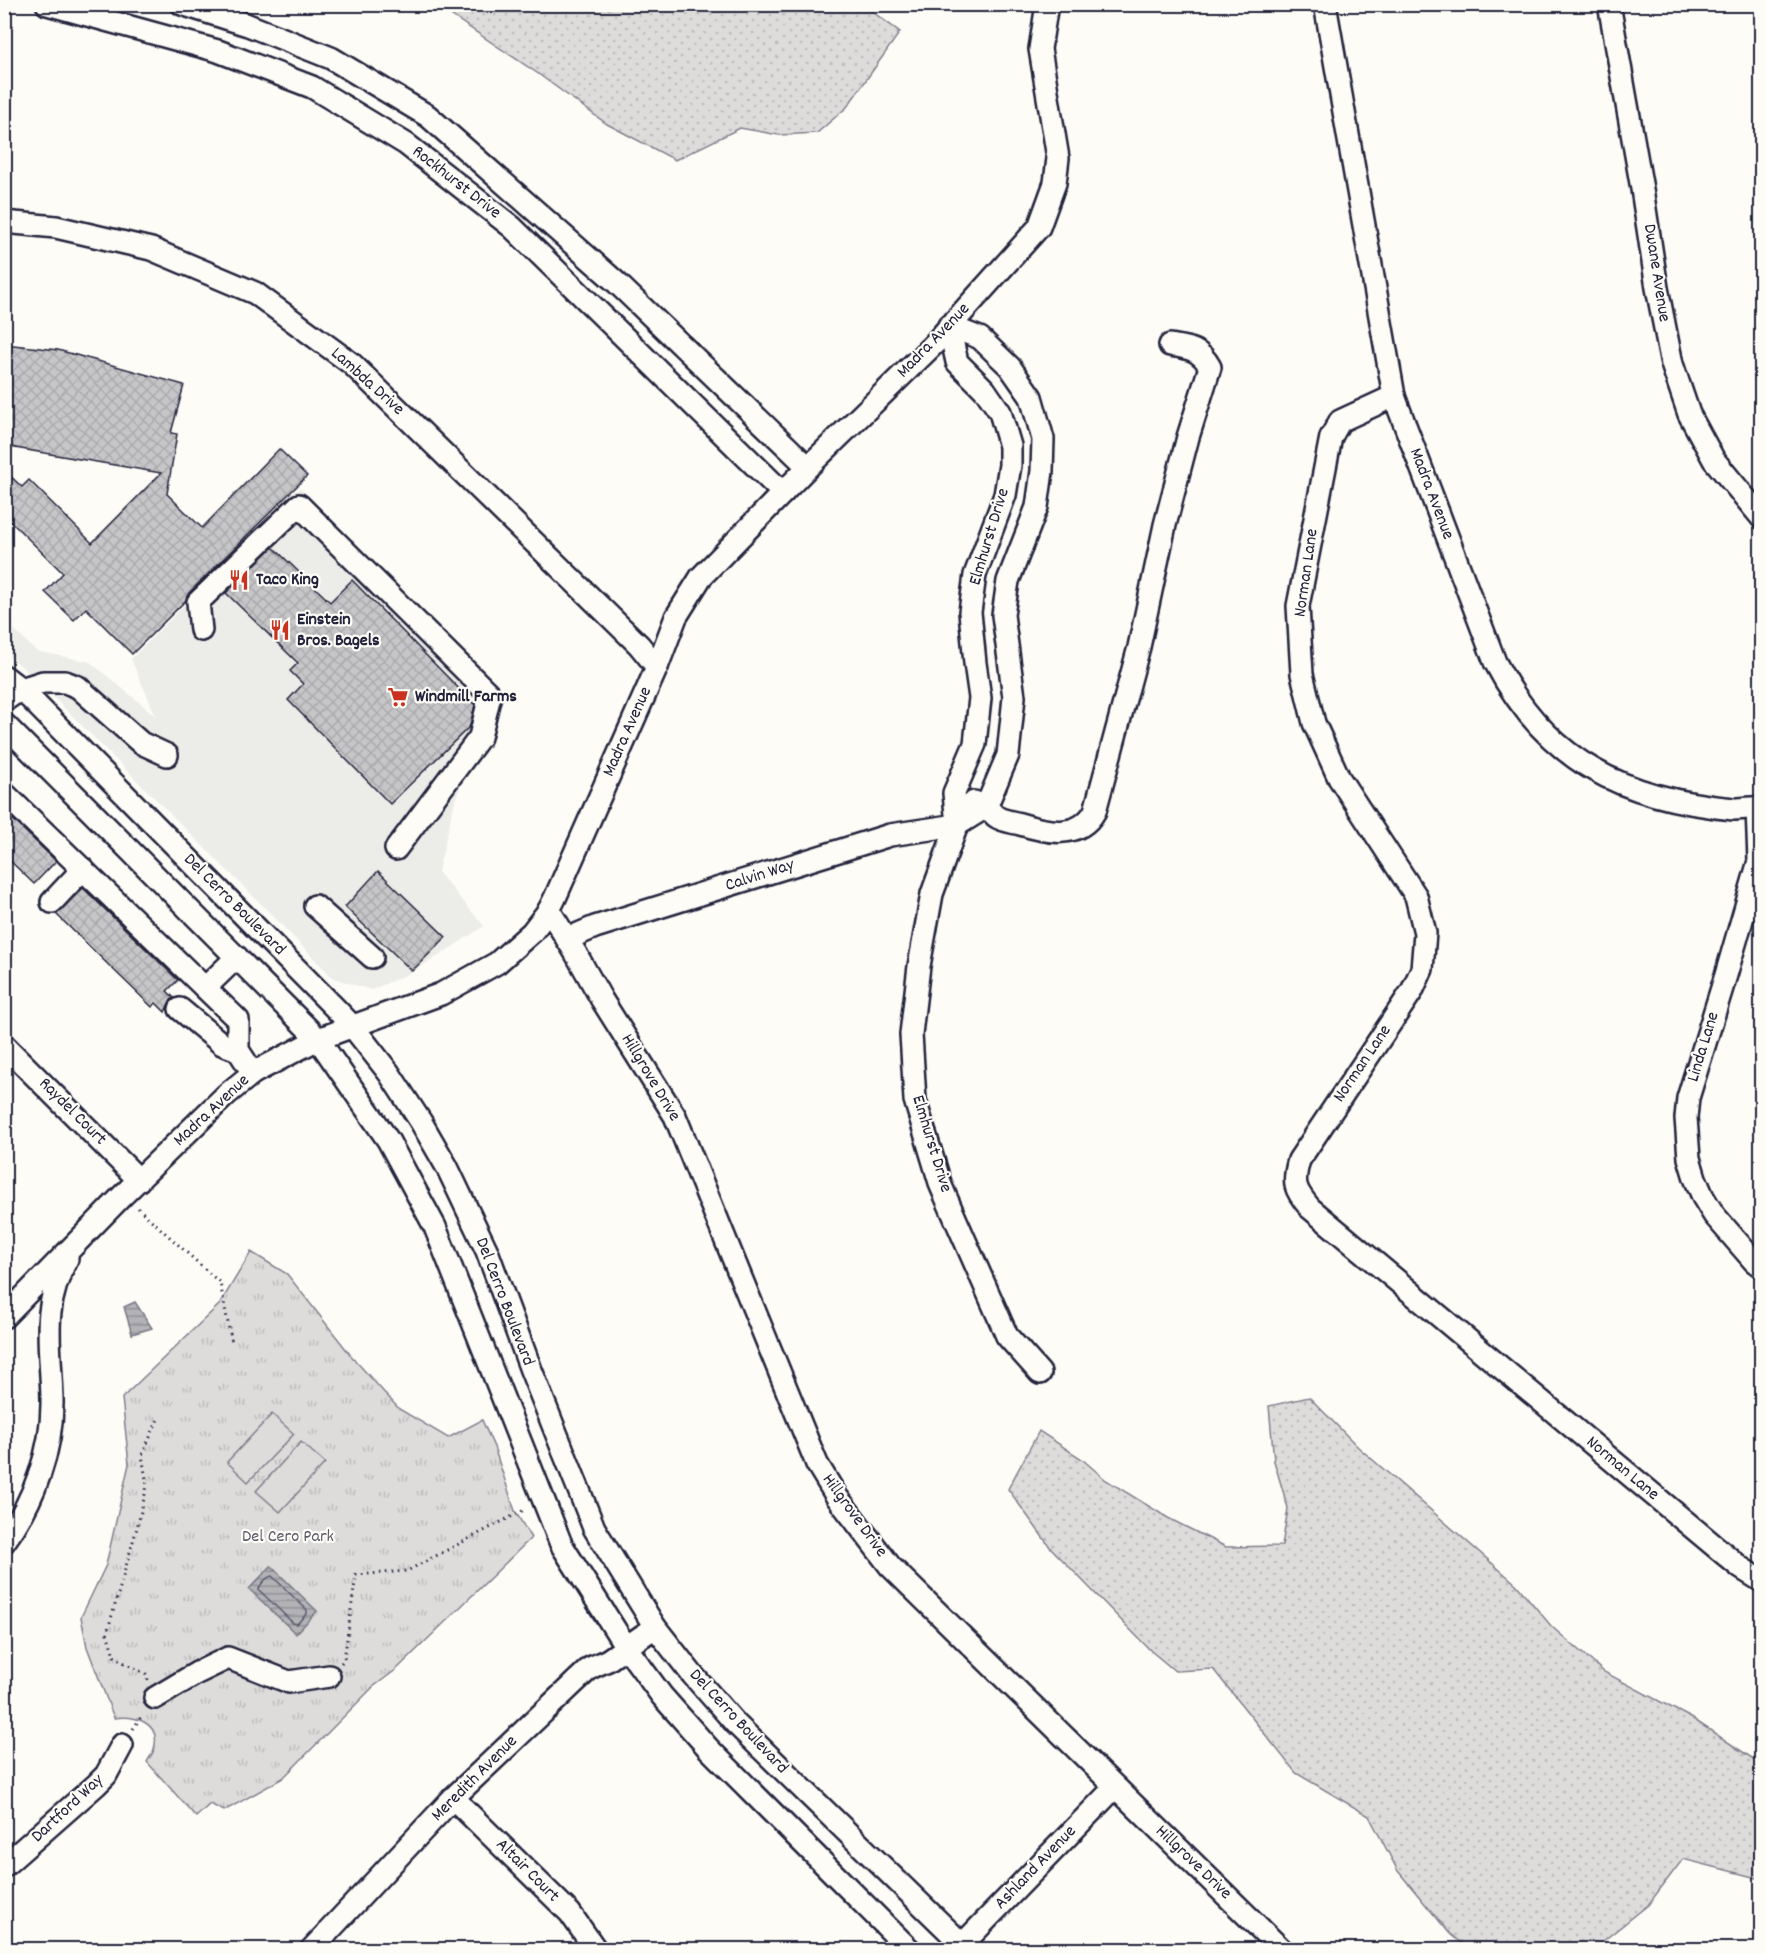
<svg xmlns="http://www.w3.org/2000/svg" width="1766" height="1954" viewBox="0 0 1766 1954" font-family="Dekko,sans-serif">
<defs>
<pattern id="grass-dots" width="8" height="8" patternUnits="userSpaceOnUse" patternTransform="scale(1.5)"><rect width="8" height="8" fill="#dddcdb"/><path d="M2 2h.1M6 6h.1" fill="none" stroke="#bdbcbd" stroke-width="1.8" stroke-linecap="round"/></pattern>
<pattern id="park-tufts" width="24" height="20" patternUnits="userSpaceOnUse" patternTransform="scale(1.5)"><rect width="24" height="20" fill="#dddcdb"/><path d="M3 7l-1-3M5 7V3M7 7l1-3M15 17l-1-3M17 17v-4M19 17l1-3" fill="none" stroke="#bdbcbd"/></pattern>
<pattern id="water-rules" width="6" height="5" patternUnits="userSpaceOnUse" patternTransform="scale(1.5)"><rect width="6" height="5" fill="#b2b2b7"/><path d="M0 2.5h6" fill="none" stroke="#909096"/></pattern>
<pattern id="building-cross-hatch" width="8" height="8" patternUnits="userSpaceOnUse" patternTransform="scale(1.5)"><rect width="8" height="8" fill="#c6c6c8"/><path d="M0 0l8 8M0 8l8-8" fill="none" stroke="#aaaaad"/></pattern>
</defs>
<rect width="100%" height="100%" fill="#fdfcf7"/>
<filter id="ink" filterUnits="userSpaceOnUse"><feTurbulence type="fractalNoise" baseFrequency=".0167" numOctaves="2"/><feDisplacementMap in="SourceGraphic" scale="12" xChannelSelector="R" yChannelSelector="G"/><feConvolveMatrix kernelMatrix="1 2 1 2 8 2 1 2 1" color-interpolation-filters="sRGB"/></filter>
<g filter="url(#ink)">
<!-- built -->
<path fill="#ecece9" d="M 300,488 L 499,690 L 455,800 L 438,872 L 484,926 L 442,954 L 406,975 L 371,990 L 333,978 L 269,912 L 24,668 L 5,654 L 4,620 L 36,651 L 90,662 L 156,716 L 131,659 Z"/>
<!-- grass -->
<g fill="url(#grass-dots)" stroke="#807f8b" stroke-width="1.5">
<path d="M 436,5 L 863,5 L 900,32 L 847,107 L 817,133 L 779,135 L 740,128 L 675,160 L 607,124 L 537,73 Z"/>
<path d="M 1309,1397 L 1358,1447 L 1516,1584 L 1552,1627 L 1604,1672 L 1693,1719 L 1761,1764 L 1761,1879 L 1683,1859 L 1648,1905 L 1593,1949 L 1468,1949 L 1450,1934 L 1398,1871 L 1369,1816 L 1296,1773 L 1213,1669 L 1175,1671 L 1151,1651 L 1050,1547 L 1008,1489 L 1039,1431 L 1082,1459 L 1106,1480 L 1168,1518 L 1226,1547 L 1282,1546 L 1288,1508 L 1274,1461 L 1269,1406 Z"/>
</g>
<!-- park -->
<path fill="url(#park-tufts)" stroke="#807f8b" stroke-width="1.5" d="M 251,1252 L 287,1274 L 353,1358 L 399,1409 L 448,1438 L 482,1420 L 494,1447 L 515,1511 L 531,1538 L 397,1669 L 373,1687 L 283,1778 L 224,1811 L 210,1804 L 196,1817 L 147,1762 C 149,1758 153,1754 154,1749 C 162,1722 134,1715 114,1718 L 87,1647 L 81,1617 L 106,1565 L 129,1464 L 122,1398 L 220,1304 Z"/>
<!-- pitch -->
<g fill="#dddcdb" stroke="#807f8b" stroke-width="1.5">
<path d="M 272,1414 L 294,1434 L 248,1482 L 227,1462 Z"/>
<path d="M 301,1442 L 325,1463 L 280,1512 L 256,1491 Z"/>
</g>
<!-- water -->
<g fill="url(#water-rules)" stroke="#787885" stroke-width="1.5">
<path d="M 135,1302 L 152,1328 L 132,1334 L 124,1307 Z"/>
<path d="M 271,1566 L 317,1611 L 296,1634 L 249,1589 Z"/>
</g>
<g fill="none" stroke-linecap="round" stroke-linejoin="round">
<!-- shore -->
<path stroke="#5c5c6d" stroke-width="1.5" d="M 272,1576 L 307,1610 L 307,1613 L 297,1624 L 293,1623 L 259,1590 C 259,1585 267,1577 272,1576 Z"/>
</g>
<!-- building -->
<g fill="url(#building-cross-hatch)" stroke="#22223b" stroke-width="1.5">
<path d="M 4,344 L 58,350 L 184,385 L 171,433 L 177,434 L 167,494 L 202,528 L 279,449 L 307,476 L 189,593 L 186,600 L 132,654 L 86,608 L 74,620 L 45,592 L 63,573 L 4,515 L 4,470 L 22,487 L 29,480 L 92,543 L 161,473 L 4,446 Z"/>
<path d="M 273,547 L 330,602 L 352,580 L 475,705 L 470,726 L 390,804 L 288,700 L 303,684 L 290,671 L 298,663 L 226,593 Z"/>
<path d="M 4,811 L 56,861 L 34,884 L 4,855 Z"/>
<path d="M 378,871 L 446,937 L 412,971 L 345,907 Z"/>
<path d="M 83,888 L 178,980 L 167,991 L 174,998 L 170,1001 L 165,1012 L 156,1003 L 152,1007 L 56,914 Z"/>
</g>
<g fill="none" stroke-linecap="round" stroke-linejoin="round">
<!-- minor casing -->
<g stroke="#22223b" stroke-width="26">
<g id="minor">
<path d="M 47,4 L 218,51 L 312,87 L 406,144 L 512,227 L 783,493"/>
<path d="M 182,4 L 248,25 L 331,58 L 428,116 L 617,283 L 808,467"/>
<path d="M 1325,4 L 1394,396 L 1495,662 C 1547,762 1624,799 1734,809 C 1743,809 1752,807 1762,808"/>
<path d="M 1609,4 L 1642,189 L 1657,288 L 1672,364 L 1689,414 L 1714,460 L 1762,518"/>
<path d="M 4,222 L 56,227 L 151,249 L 255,293 L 352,364 L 639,645 L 657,667"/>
<path d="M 949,326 L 957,362 L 985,390 L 1000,412 L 1010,446 L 1010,465 L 1005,495 L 975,575 L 970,612 L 975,663 L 980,698 L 975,744 L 954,793 L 957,825 L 932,894 L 919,966 L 911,1034 L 915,1100 L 941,1186 L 1007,1336 L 1040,1373"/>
<path d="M 1394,396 L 1340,421 L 1331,437 L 1298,606 L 1302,674 L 1314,723 L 1339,778 L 1416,896 L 1425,933 L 1422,969 L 1412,991 L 1299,1160 C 1292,1184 1295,1190 1310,1208 L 1741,1568 L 1762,1581"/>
<path d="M 201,630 L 198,602 L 299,505 L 490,695 L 480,737 L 396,849"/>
<path d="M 4,676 L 21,689 L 335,1008 L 353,1027 L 389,1073 L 421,1122 L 447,1167 L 487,1251 L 531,1370 L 594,1528 L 655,1627 L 691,1673 L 736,1724 L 968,1950"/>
<path d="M 4,701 L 21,689 L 43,682 L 65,682 L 78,687 L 141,743 L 167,755"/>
<path d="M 4,724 L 318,1039 L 388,1140 L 435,1227 L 561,1544 L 626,1647 L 662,1696 L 709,1749 L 910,1950"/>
<path d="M 4,793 L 238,1020 L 238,1050 L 253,1073"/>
<path d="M 974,802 C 978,803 983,805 987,808 C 991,810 993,815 997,817 C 1003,821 1013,822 1020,824 C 1046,832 1079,840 1095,811 L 1139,647 L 1165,525 L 1188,437 L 1210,367 C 1200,349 1189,348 1170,345"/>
<path d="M 1757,808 L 1759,861 L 1726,975 L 1688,1098 L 1686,1118 L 1689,1158 L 1695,1178 L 1703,1197 L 1714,1215 L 1754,1261 L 1762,1267"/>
<path d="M 52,902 L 83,869"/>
<path d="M 315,906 L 372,957"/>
<path d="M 549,910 L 575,952 L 602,1000 L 675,1116 L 817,1464 L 837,1497 L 890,1566 L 1282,1950"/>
<path d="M 567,939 L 595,927 L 890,835 L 957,825 L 986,807 L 1008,755 L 1014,697 L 1003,615 L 1008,581 L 1037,507 L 1042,471 L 1043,439 L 1031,397 L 1010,367 L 980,338 L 949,326"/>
<path d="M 205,988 L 237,957"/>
<path d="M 180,1009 L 222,1044 L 238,1050"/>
<path d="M 4,1045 L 139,1180"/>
<path d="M 4,1317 L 122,1196 L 227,1094 L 253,1073 L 318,1039 L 441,994 L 497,963 L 532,932 L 549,910 L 555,898 L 657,667 L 676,617 L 701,577 L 808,467 L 935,343 L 1039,227 L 1055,183 L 1058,158 L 1040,49 L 1047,4"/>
<path d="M 4,1542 C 34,1502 53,1449 52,1399 C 51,1347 40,1308 67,1259"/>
<path d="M 155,1698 L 197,1673 L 228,1658 L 289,1682 L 329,1676"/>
<path d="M 453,1798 L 570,1913 L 596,1950"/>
<path d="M 4,1866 L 96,1785 L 106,1775 L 122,1745"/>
<path d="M 311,1950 L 453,1798 L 590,1668 L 608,1660 L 655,1627"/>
<path d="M 957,1950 L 1115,1787"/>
</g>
</g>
<!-- path -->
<g stroke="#22223b" stroke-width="3" stroke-dasharray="1.5 4.5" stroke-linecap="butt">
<path d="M 138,1208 L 220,1283 L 232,1343"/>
<path d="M 341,1663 L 344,1660 L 356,1575 L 407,1571 L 526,1509"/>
<path d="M 148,1680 L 146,1674 L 115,1658 L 107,1633 L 138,1524 L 147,1486 L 142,1455 L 159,1417"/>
<path d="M 133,1729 L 143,1714"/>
</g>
<!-- minor -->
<use href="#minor" stroke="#fdfcf7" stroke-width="21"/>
</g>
</g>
<!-- icons -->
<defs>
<g id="restaurant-bare" transform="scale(1.62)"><path d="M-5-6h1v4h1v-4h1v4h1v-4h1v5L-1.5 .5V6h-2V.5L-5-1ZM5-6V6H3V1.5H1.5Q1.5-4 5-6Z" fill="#c8321e" stroke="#fdfcf7" stroke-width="2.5" paint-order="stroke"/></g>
<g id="supermarket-bare" transform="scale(1.62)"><path d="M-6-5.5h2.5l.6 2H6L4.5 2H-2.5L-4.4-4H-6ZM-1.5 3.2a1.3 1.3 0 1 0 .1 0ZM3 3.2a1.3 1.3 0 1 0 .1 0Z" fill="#c8321e" stroke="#fdfcf7" stroke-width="2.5" paint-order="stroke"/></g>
</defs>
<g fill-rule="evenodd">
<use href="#restaurant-bare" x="239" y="580"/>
<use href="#restaurant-bare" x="280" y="630"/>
<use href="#supermarket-bare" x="398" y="697"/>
</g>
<g text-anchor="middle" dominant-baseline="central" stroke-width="4.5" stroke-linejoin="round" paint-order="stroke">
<!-- street labels -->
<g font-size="18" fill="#22223b" stroke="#fdfcf7">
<text transform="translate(456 183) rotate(38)">Rockhurst Drive</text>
<text transform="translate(1656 273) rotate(81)">Dwane Avenue</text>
<text transform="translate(934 341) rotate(-46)">Madra Avenue</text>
<text transform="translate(367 382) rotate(42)">Lambda Drive</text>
<text transform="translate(1431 494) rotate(69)">Madra Avenue</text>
<text transform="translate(990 537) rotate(-73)">Elmhurst Drive</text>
<text transform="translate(1307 573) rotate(-82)">Norman Lane</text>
<text transform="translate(628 732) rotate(-66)">Madra Avenue</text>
<text transform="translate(760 876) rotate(-18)">Calvin Way</text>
<text transform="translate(234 905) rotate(45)">Del Cerro Boulevard</text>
<text transform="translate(1704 1047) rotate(-73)">Linda Lane</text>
<text transform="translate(1363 1064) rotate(-56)">Norman Lane</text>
<text transform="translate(650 1078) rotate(59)">Hillgrove Drive</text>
<text transform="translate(212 1111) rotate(-43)">Madra Avenue</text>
<text transform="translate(72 1112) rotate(45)">Raydel Court</text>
<text transform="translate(931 1144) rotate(73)">Elmhurst Drive</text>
<text transform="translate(504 1302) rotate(69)">Del Cerro Boulevard</text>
<text transform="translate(1622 1469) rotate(40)">Norman Lane</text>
<text transform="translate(854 1516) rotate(54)">Hillgrove Drive</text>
<text transform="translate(738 1722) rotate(47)">Del Cerro Boulevard</text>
<text transform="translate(475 1779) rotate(-45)">Meredith Avenue</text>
<text transform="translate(68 1809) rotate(-43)">Dartford Way</text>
<text transform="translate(1193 1863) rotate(44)">Hillgrove Drive</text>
<text transform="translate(1036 1868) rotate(-46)">Ashland Avenue</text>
<text transform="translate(527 1871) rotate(45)">Altair Court</text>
</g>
<!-- poi labels -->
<g font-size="18" font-weight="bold" fill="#22223b" stroke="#fdfcf7" text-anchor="start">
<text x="256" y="580">Taco King</text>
<text x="297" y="620">Einstein<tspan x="297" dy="21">Bros. Bagels</tspan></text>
<text x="415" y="697">Windmill Farms</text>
</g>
<!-- park labels -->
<g font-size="18" fill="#5a5a6b" stroke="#fdfcf7">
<text x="288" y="1537">Del Cero Park</text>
</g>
</g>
<!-- margin -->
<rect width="1766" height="1954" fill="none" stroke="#fdfcf7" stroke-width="24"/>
<rect x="12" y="12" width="1742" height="1930" fill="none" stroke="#22223b" stroke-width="2" filter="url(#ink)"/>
</svg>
